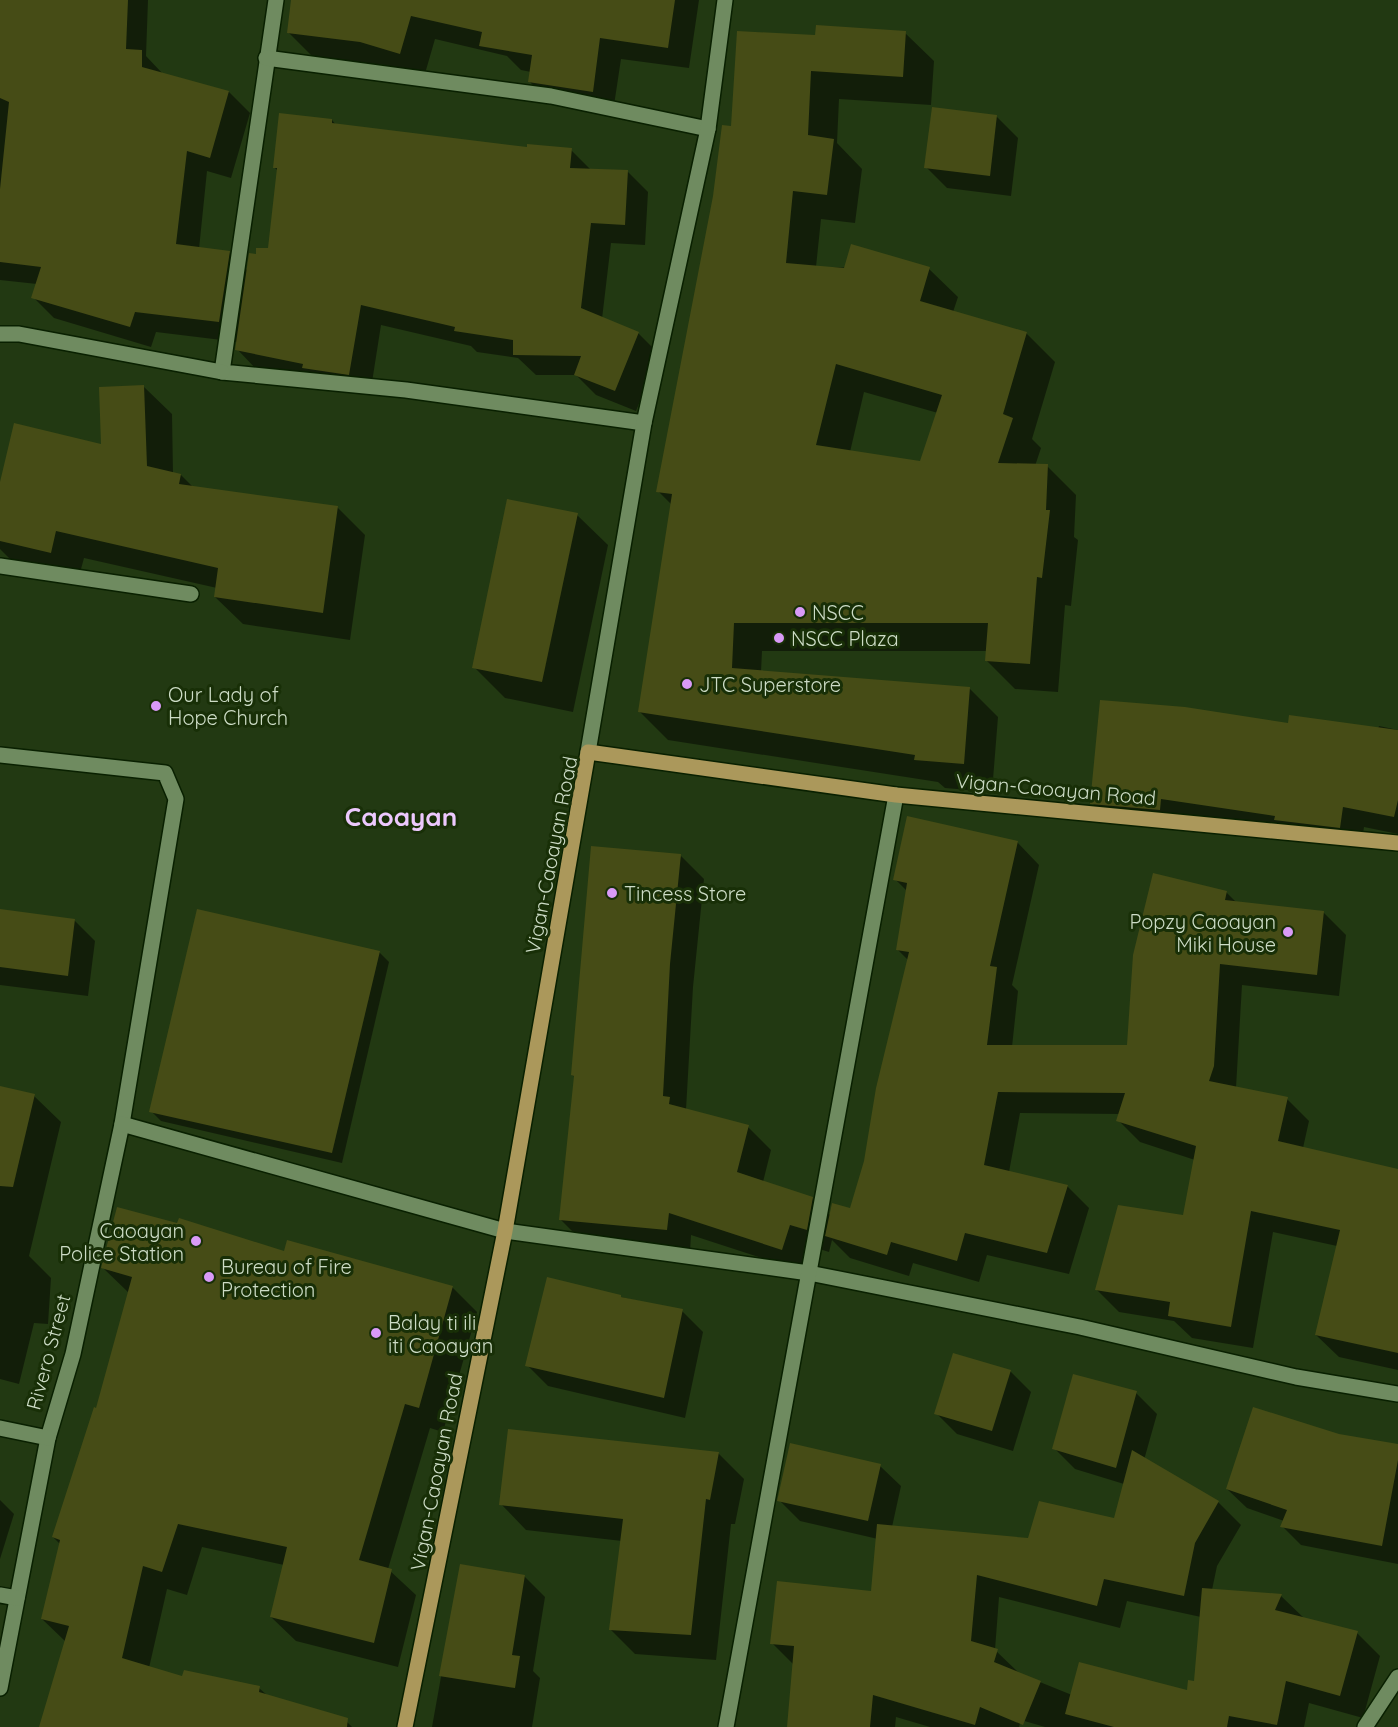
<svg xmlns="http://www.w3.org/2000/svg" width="1398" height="1727" viewBox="0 0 1398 1727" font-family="Quicksand,sans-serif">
<rect width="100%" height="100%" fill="#223912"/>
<!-- shadow -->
<g fill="#0007" fill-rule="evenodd">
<path d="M 0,0 L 148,0 L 146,56 L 163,74 L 229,92 L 250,113 L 231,178 L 207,171 L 199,249 L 229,252 L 248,271 L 257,256 L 270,250 L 278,171 L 274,167 L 332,120 L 336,125 L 528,149 L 571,150 L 591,170 L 627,171 L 648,192 L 645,245 L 611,243 L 602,319 L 638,333 L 659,354 L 636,411 L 596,395 L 576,375 L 536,375 L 518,358 L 477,352 L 471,346 L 381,325 L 370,395 L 325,389 L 257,370 L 237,349 L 238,342 L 156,332 L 151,347 L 54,318 L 33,297 L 37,284 L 0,280 Z"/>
<path d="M 293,0 L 699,0 L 689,68 L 621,59 L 613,112 L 550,103 L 530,82 L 531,72 L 521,70 L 507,56 L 435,39 L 424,77 L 385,65 L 313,57 L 289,33 Z"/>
<path d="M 905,33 L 934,61 L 931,105 L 839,99 L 837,143 L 862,169 L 855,223 L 821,219 L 816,267 L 929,269 L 958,297 L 953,312 L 1026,333 L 1055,362 L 1032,439 L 1041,448 L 1035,466 L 1047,466 L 1076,495 L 1074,537 L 1078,540 L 1071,606 L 1065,605 L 1058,692 L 1015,689 L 987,661 L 988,651 L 762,651 L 761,672 L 970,689 L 998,717 L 992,792 L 945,788 L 938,782 L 668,740 L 639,711 L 672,505 L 658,491 L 733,127 L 817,37 ZM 864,392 L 938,413 L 921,463 L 850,452 Z"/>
<path d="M 997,117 L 1018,138 L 1011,196 L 947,188 L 926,167 Z"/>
<path d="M 144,387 L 172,414 L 173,474 L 181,475 L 193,487 L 337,507 L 365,535 L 350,640 L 243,624 L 215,597 L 217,588 L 84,558 L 78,580 L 16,565 L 0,549 L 0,488 L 102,446 Z"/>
<path d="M 577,515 L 608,545 L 573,712 L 505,698 L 474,667 Z"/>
<path d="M 1289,724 L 1378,729 L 1379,726 L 1398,730 L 1398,834 L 1364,827 L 1361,848 L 1296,841 L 1181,819 L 1180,830 L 1113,824 L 1092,803 Z"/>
<path d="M 1017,842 L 1039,865 L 1012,985 L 1018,991 L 1012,1047 L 1129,1047 L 1226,892 L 1237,903 L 1324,913 L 1346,935 L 1339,996 L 1242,985 L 1236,1088 L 1287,1099 L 1309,1121 L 1303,1148 L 1398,1170 L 1398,1370 L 1339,1357 L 1316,1335 L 1337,1246 L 1273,1232 L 1253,1348 L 1192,1338 L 1174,1321 L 1119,1312 L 1097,1290 L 1184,1217 L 1195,1160 L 1140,1142 L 1118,1120 L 1119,1114 L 1020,1113 L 1009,1172 L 1067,1186 L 1089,1208 L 1069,1274 L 987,1255 L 979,1282 L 913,1263 L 909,1276 L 850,1258 L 832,1240 L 829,1252 L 813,1247 L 805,1272 L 691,1235 L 690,1252 L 583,1242 L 560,1219 L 576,1078 L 572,1075 L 681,856 L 704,879 L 693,987 L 686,1110 L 748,1127 L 771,1150 L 763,1182 L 812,1198 L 831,1216 L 851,1210 L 866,1161 L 908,960 L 898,950 L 907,891 L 895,879 Z"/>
<path d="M 0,911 L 74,920 L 95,941 L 88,996 L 0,985 Z"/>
<path d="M 379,952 L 389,962 L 342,1163 L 161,1121 L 151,1111 Z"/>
<path d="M 0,1088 L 34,1096 L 61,1122 L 29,1256 L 51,1278 L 48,1324 L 34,1323 L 19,1384 L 0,1379 Z"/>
<path d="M 285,1253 L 452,1287 L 477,1312 L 443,1432 L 430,1428 L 388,1569 L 416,1595 L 398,1667 L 296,1641 L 271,1617 L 284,1565 L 202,1547 L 187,1595 L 167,1589 L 149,1668 L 183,1678 L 259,1688 L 268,1696 L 344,1719 L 352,1727 L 41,1727 L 66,1642 L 42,1619 L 60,1544 L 53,1537 L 98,1410 L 129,1293 L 103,1268 Z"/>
<path d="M 621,1297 L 682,1311 L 703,1332 L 685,1418 L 548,1386 L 527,1365 Z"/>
<path d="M 1010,1371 L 1031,1392 L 1013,1451 L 957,1434 L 936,1413 Z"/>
<path d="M 1136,1393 L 1157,1414 L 1144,1460 L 1218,1502 L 1241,1525 L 1217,1566 L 1212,1590 L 1281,1596 L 1305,1619 L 1357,1633 L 1380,1656 L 1363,1718 L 1309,1703 L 1304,1727 L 1045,1727 L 1021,1720 L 1019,1727 L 930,1727 L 896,1717 L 895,1727 L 789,1727 L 794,1665 L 772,1643 L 873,1593 L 878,1539 L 800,1521 L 779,1500 L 880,1466 L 901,1486 L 892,1527 L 1029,1540 L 1115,1520 L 1124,1484 L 1075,1469 L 1054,1448 ZM 999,1597 L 1120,1628 L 1127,1601 L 1201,1617 L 1196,1683 L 1188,1692 L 1072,1695 L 1020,1674 L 995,1650 Z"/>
<path d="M 1338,1436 L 1398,1446 L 1398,1564 L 1301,1545 L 1282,1526 L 1284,1521 L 1247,1508 L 1227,1489 Z"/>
<path d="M 718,1453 L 744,1479 L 735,1524 L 731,1524 L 716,1660 L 635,1654 L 610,1629 L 622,1541 L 526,1530 L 501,1504 Z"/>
<path d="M 0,1500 L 14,1514 L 0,1559 Z"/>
<path d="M 461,1565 L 524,1576 L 545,1597 L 533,1671 L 540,1678 L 532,1727 L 432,1727 Z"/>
</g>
<!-- building -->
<g fill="#464c16" fill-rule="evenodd">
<path d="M 0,0 L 128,0 L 126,49 L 142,50 L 142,67 L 229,91 L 210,158 L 187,151 L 176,244 L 230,251 L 219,322 L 135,312 L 130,327 L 31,298 L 41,267 L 0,262 L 0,189 L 9,102 L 0,98 Z"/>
<path d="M 291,0 L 675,0 L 668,48 L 600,38 L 593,92 L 528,82 L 532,55 L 479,46 L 482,32 L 411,16 L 400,54 L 360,42 L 287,33 Z"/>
<path d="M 816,25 L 906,31 L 903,77 L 811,71 L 808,135 L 834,139 L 827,195 L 793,191 L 786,263 L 844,268 L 851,244 L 930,267 L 920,301 L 1027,332 L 1003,414 L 1013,418 L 998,463 L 1048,464 L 1046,510 L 1050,510 L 1042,578 L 1037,577 L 1030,664 L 985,661 L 988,623 L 734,623 L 732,668 L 970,687 L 964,764 L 914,760 L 915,755 L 638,712 L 672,494 L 656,492 L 713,196 L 722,125 L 731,126 L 737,31 L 815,35 ZM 836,364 L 942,395 L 920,461 L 816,445 Z"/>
<path d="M 932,107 L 997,115 L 990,176 L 924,168 Z"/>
<path d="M 279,113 L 332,119 L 332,123 L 527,147 L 527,144 L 572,148 L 570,168 L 628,170 L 625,225 L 591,223 L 581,308 L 639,332 L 615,391 L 574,375 L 581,356 L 513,355 L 513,340 L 454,331 L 455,327 L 361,305 L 349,375 L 302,368 L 303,364 L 235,350 L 249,253 L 256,254 L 256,248 L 268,248 L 277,168 L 273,168 Z"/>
<path d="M 144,385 L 147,466 L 181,474 L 179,484 L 338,506 L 323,613 L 214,597 L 218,568 L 56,531 L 51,553 L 0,541 L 0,482 L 14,423 L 101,444 L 99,387 Z"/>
<path d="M 507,499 L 578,513 L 542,682 L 472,668 Z"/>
<path d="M 1100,700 L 1185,707 L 1288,723 L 1289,715 L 1398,730 L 1398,800 L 1394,817 L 1343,807 L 1340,828 L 1274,820 L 1275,816 L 1161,799 L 1160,810 L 1090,804 Z"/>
<path d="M 907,816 L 1018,841 L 990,966 L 997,967 L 987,1045 L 1127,1045 L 1133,955 L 1153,873 L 1227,891 L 1225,900 L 1324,911 L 1317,975 L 1220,964 L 1214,1066 L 1209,1081 L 1288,1097 L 1278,1141 L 1398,1169 L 1398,1353 L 1315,1335 L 1340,1230 L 1251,1211 L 1231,1327 L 1168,1316 L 1170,1302 L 1095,1290 L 1118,1205 L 1183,1215 L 1196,1146 L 1116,1121 L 1125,1093 L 998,1092 L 984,1165 L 1068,1185 L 1047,1253 L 965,1233 L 957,1261 L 891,1242 L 887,1255 L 825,1236 L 832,1203 L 850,1208 L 864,1161 L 876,1088 L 909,952 L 896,950 L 907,883 L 893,880 Z"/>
<path d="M 591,846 L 681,854 L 670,964 L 663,1096 L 670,1097 L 669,1104 L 749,1125 L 737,1172 L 813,1197 L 807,1230 L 790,1225 L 782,1250 L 669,1213 L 667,1230 L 559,1220 L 574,1076 L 571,1075 Z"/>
<path d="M 0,909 L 75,919 L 68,976 L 0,967 Z"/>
<path d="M 197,909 L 380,951 L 332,1153 L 149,1112 Z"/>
<path d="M 0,1086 L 35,1094 L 13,1187 L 0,1186 Z"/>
<path d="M 117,1207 L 177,1223 L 179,1218 L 284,1251 L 287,1240 L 453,1286 L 419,1408 L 405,1404 L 359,1560 L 392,1569 L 374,1643 L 270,1617 L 287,1547 L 178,1524 L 162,1572 L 143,1566 L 122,1658 L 182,1676 L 184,1670 L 260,1686 L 259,1692 L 348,1718 L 347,1727 L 39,1727 L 69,1626 L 41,1619 L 60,1540 L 52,1537 L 94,1407 L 96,1408 L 132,1277 L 101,1268 Z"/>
<path d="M 547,1277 L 621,1295 L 621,1297 L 683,1309 L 664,1398 L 525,1366 Z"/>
<path d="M 953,1353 L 1011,1370 L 992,1431 L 934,1414 Z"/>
<path d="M 1073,1374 L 1137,1391 L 1116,1468 L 1052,1449 Z"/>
<path d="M 1253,1407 L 1339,1434 L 1398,1444 L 1398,1460 L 1382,1546 L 1280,1527 L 1287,1510 L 1226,1489 Z"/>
<path d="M 508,1429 L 719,1452 L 710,1500 L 706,1499 L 691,1635 L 609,1630 L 623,1519 L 499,1505 Z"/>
<path d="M 790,1443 L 881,1464 L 868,1521 L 777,1501 Z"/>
<path d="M 1132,1450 L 1219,1501 L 1195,1543 L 1184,1596 L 1104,1579 L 1097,1606 L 977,1575 L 971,1641 L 998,1649 L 994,1662 L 1041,1681 L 1023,1725 L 980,1707 L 975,1725 L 873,1695 L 870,1727 L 787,1727 L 794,1646 L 770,1644 L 777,1581 L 871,1591 L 877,1524 L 1028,1538 L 1039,1501 L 1114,1518 Z"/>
<path d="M 460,1564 L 525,1575 L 512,1655 L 520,1656 L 515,1688 L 439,1676 Z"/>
<path d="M 1202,1588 L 1282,1594 L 1275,1610 L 1358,1631 L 1340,1696 L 1286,1681 L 1277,1725 L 1229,1716 L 1227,1727 L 1114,1727 L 1065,1714 L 1079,1662 L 1187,1690 L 1188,1680 L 1194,1681 Z"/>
</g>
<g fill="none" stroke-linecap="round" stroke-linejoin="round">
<!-- minor casing -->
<g stroke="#092000" stroke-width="18">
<g id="minor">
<path d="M 276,0 L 222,372 L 406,390 L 644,423"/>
<path d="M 266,58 L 551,96 L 708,129"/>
<path d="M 0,334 L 19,334 L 222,372"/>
<path d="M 0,566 L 191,594"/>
<path d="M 588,752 L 644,423 L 708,129 L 725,0"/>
<path d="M 0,755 L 165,773 L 176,799 L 122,1124 L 73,1354 L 48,1438 L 0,1688"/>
<path d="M 122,1124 L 505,1231 L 809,1273 L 1080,1327 L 1296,1377 L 1398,1394"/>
<path d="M 0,1428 L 48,1438"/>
<path d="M 0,1595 L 17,1598"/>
<path d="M 726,1727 L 896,795"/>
<path d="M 1365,1727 L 1398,1677"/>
</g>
</g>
<!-- major casing -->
<g stroke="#092000" stroke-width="18">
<path id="major" d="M 405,1727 L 505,1231 L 588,752 L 896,795 L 1398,843"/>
</g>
<!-- minor -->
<use href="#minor" stroke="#6f8b60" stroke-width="15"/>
<!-- major -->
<use href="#major" stroke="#ab985b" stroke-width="15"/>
</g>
<!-- markers -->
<g fill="#d99af7" stroke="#182f07" stroke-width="2">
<circle cx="800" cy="612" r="6"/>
<circle cx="779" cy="638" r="6"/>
<circle cx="687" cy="684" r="6"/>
<circle cx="156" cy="706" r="6"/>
<circle cx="612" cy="893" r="6"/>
<circle cx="1288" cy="932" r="6"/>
<circle cx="196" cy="1241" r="6"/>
<circle cx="209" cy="1277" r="6"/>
<circle cx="376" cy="1333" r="6"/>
</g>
<g text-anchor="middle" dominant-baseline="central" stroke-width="6" stroke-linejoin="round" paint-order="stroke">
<!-- poi labels -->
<g font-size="20" fill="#cddcc6" stroke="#182f07" text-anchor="start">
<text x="812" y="612">NSCC</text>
<text x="791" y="638">NSCC Plaza</text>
<text x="699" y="684">JTC Superstore</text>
<text x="168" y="694">Our Lady of<tspan x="168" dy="23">Hope Church</tspan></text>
<text x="624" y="893">Tincess Store</text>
<text x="1276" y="921" text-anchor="end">Popzy Caoayan<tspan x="1276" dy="23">Miki House</tspan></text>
<text x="184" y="1230" text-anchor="end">Caoayan<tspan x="184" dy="23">Police Station</tspan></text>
<text x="221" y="1266">Bureau of Fire<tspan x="221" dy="23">Protection</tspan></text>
<text x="388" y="1322">Balay ti ili<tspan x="388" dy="23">iti Caoayan</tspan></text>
</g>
<!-- street labels -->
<g font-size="20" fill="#cddcc6" stroke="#182f07">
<text transform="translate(1056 789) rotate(5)">Vigan-Caoayan Road</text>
<text transform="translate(551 855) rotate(-79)">Vigan-Caoayan Road</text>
<text transform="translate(48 1352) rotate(-75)">Rivero Street</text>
<text transform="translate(436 1472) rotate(-79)">Vigan-Caoayan Road</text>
</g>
<!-- district labels -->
<g font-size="26" font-weight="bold" fill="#ecc8fd" stroke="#182f07">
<text x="401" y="816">Caoayan</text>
</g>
</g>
</svg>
